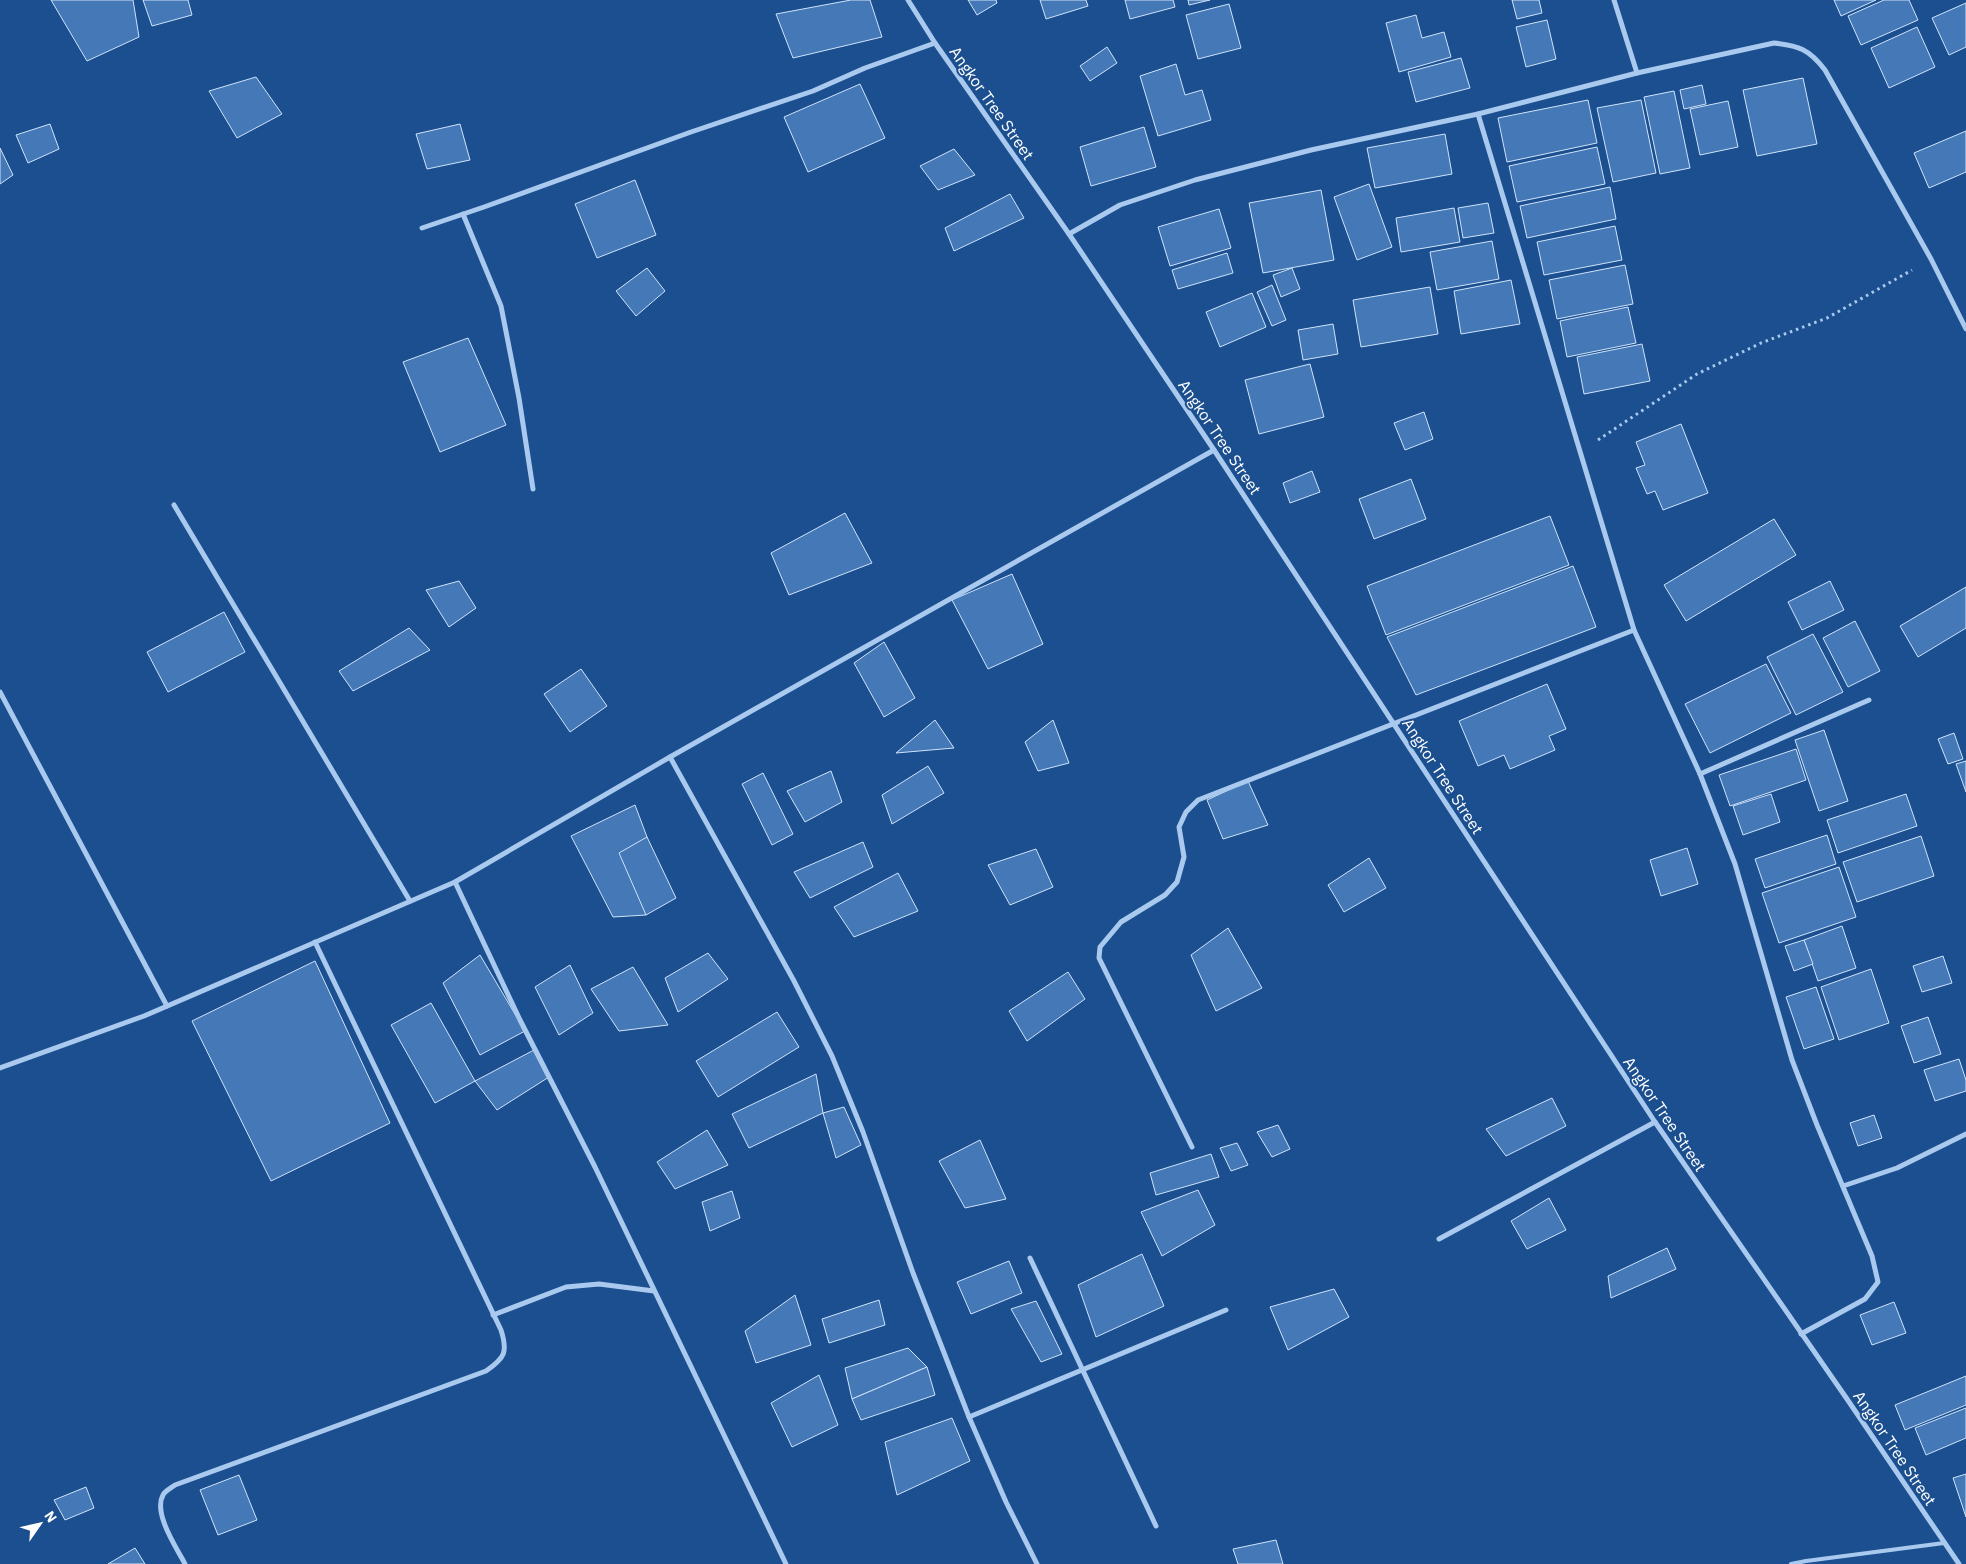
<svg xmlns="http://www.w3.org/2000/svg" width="1966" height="1564" viewBox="0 0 1966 1564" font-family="'IBM Plex Sans',sans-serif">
<rect width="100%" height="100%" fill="#1b4f8f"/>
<!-- building -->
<g fill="#4478b7" stroke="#cfe3fa">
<path d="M 51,0 L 133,0 L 139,37 L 87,61 Z"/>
<path d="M 143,0 L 188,0 L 192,15 L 152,26 Z"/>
<path d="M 851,0 L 870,0 L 882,37 L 793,58 L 776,14 Z"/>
<path d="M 968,0 L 996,0 L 997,3 L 977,15 Z"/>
<path d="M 1040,0 L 1086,0 L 1088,6 L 1046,19 Z"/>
<path d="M 1125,0 L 1173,0 L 1175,7 L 1130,19 Z"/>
<path d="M 1188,0 L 1210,0 L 1189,5 Z"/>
<path d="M 1512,0 L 1539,0 L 1542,13 L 1517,19 Z"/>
<path d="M 1834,0 L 1876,0 L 1841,16 Z"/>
<path d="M 1884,0 L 1909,0 L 1918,20 L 1861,45 L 1848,16 Z"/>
<path d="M 1966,3 L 1966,47 L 1949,55 L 1932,18 Z"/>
<path d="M 1229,4 L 1241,48 L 1198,59 L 1186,15 Z"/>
<path d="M 1416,15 L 1422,38 L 1444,32 L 1451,57 L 1399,72 L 1386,23 Z"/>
<path d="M 1547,20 L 1556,59 L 1526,67 L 1516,27 Z"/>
<path d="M 1917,27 L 1935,67 L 1889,88 L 1871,48 Z"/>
<path d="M 1107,47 L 1117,63 L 1090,81 L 1080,66 Z"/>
<path d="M 1461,58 L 1470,88 L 1416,102 L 1408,72 Z"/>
<path d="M 1176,64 L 1185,95 L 1202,90 L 1211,120 L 1158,136 L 1140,76 Z"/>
<path d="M 256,77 L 282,114 L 237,138 L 209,91 Z"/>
<path d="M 1803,78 L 1817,144 L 1757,156 L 1743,90 Z"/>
<path d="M 860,84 L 885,138 L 808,172 L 784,117 Z"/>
<path d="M 1702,85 L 1706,104 L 1684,109 L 1680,90 Z"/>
<path d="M 1674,91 L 1690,168 L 1660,174 L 1644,97 Z"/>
<path d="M 1588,100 L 1597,143 L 1507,162 L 1498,118 Z"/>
<path d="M 1641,100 L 1656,173 L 1613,182 L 1597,108 Z"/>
<path d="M 1728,101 L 1738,147 L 1700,155 L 1690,109 Z"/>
<path d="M 50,124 L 59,149 L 28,163 L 16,135 Z"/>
<path d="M 460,124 L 470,160 L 427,169 L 416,134 Z"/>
<path d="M 1144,127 L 1156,167 L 1091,186 L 1080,147 Z"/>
<path d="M 1966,131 L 1966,172 L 1929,188 L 1914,153 Z"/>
<path d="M 1445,134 L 1452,174 L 1375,188 L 1367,148 Z"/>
<path d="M 1597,147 L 1605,184 L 1517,202 L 1509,166 Z"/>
<path d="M 0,148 L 13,175 L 0,184 Z"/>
<path d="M 954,149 L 975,175 L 938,190 L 920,166 Z"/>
<path d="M 635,180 L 656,235 L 597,258 L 575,204 Z"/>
<path d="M 1369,184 L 1392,247 L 1357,260 L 1334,197 Z"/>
<path d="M 1610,187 L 1616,219 L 1527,238 L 1520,206 Z"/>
<path d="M 1321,190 L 1334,260 L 1263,273 L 1249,203 Z"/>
<path d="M 1010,194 L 1024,218 L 954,251 L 945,228 Z"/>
<path d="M 1488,203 L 1494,233 L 1463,238 L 1458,208 Z"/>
<path d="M 1454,208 L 1460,242 L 1401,252 L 1396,218 Z"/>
<path d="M 1219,209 L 1231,248 L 1170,266 L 1158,227 Z"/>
<path d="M 1615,226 L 1622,260 L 1544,275 L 1537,242 Z"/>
<path d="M 1492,241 L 1499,279 L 1437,290 L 1430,252 Z"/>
<path d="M 1227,253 L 1233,273 L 1178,289 L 1172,270 Z"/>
<path d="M 1625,265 L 1633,304 L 1557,319 L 1549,280 Z"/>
<path d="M 647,268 L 665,291 L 636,316 L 616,291 Z"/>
<path d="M 1292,268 L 1300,289 L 1281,297 L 1273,275 Z"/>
<path d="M 1511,280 L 1520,324 L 1461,334 L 1454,291 Z"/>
<path d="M 1272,285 L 1286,320 L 1272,326 L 1257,292 Z"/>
<path d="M 1430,287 L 1438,334 L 1361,347 L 1353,300 Z"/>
<path d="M 1252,293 L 1266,327 L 1220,347 L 1206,312 Z"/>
<path d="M 1628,307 L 1636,343 L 1567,357 L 1560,321 Z"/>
<path d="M 1333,324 L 1338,354 L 1303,360 L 1298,330 Z"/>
<path d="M 468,338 L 506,425 L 440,452 L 403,362 Z"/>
<path d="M 1642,344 L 1650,381 L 1584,394 L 1577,357 Z"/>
<path d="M 1310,364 L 1324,417 L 1259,434 L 1245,380 Z"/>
<path d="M 1424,412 L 1433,439 L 1405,450 L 1394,423 Z"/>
<path d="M 1681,424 L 1708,493 L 1663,510 L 1655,491 L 1647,494 L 1636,468 L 1645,465 L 1636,442 Z"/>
<path d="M 1312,471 L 1320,492 L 1290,503 L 1283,483 Z"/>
<path d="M 1411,479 L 1426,519 L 1374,539 L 1359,499 Z"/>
<path d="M 845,513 L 872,563 L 789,595 L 771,553 Z"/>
<path d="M 1550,516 L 1569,565 L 1386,635 L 1367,586 Z"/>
<path d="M 1774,519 L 1796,555 L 1686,621 L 1664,585 Z"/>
<path d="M 1573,566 L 1596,627 L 1416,695 L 1387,637 Z"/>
<path d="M 1012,574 L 1043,644 L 988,669 L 952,600 Z"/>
<path d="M 459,581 L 476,608 L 449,627 L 426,590 Z"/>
<path d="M 1830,581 L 1844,610 L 1802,630 L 1788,602 Z"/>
<path d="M 1966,587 L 1966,628 L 1918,657 L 1900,626 Z"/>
<path d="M 224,612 L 245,652 L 168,692 L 147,652 Z"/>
<path d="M 1855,621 L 1880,671 L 1848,687 L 1823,638 Z"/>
<path d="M 409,628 L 430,650 L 353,691 L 339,671 Z"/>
<path d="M 1813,634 L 1843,692 L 1796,715 L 1767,657 Z"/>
<path d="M 884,642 L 915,698 L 884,717 L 854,663 Z"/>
<path d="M 1766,664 L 1791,713 L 1710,753 L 1685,704 Z"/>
<path d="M 581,669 L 607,706 L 570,732 L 544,694 Z"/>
<path d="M 1547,684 L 1566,729 L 1549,736 L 1555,750 L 1510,769 L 1504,755 L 1478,766 L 1459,721 Z"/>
<path d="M 935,720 L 954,748 L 896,753 Z"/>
<path d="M 1053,720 L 1069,763 L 1038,771 L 1025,742 Z"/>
<path d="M 1824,730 L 1848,801 L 1819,811 L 1795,740 Z"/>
<path d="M 1954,733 L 1963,759 L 1948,764 L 1938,739 Z"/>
<path d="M 1796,749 L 1806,780 L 1730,806 L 1719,775 Z"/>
<path d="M 1966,761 L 1966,792 L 1956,764 Z"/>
<path d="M 928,766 L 944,793 L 892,824 L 882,795 Z"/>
<path d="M 831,771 L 842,802 L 805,822 L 787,791 Z"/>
<path d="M 763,773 L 793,834 L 772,845 L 742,784 Z"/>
<path d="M 1248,781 L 1268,825 L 1223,839 L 1207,800 Z"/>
<path d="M 1771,794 L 1780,822 L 1743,835 L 1733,806 Z"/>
<path d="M 1906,794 L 1917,826 L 1838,853 L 1827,820 Z"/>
<path d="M 635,805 L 647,837 L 646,915 L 613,917 L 571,836 Z"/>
<path d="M 1827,835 L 1836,864 L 1765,888 L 1755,859 Z"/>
<path d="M 1921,836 L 1934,876 L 1857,902 L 1843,862 Z"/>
<path d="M 647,837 L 676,898 L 646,915 L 619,853 Z"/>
<path d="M 863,842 L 873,867 L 810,898 L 794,872 Z"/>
<path d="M 1687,848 L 1698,884 L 1661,896 L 1650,860 Z"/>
<path d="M 1036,849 L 1053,887 L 1010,905 L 988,865 Z"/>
<path d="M 1369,858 L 1386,888 L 1344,912 L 1328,885 Z"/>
<path d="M 1839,867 L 1856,917 L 1779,943 L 1762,893 Z"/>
<path d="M 898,873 L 918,911 L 854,937 L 834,907 Z"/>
<path d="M 1842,926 L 1856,968 L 1818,981 L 1804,940 Z"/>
<path d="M 1228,928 L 1262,988 L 1216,1011 L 1191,955 Z"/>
<path d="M 1804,940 L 1813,964 L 1794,971 L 1785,946 Z"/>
<path d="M 708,953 L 728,979 L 678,1012 L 665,978 Z"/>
<path d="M 480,955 L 525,1031 L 480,1055 L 443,983 Z"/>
<path d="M 1943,956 L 1952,983 L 1922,992 L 1913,966 Z"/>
<path d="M 315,961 L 390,1123 L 271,1181 L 192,1021 Z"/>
<path d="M 570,965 L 593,1013 L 559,1035 L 535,987 Z"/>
<path d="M 633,967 L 668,1025 L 619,1031 L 591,989 Z"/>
<path d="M 1871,969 L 1889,1023 L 1839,1040 L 1821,987 Z"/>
<path d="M 1068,972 L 1085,999 L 1027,1041 L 1009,1011 Z"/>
<path d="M 1816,987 L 1834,1039 L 1804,1049 L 1786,997 Z"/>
<path d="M 431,1003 L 475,1081 L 435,1103 L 391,1025 Z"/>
<path d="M 777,1012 L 799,1047 L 718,1097 L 696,1061 Z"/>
<path d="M 1928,1017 L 1941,1054 L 1914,1063 L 1901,1026 Z"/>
<path d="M 534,1050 L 549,1077 L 497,1110 L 475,1081 Z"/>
<path d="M 1959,1059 L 1966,1080 L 1966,1091 L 1935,1101 L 1924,1070 Z"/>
<path d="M 816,1074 L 823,1113 L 749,1148 L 732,1114 Z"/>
<path d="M 1552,1098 L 1566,1126 L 1506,1156 L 1486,1129 Z"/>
<path d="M 844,1107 L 861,1145 L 836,1158 L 823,1113 Z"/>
<path d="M 1874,1115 L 1882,1138 L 1858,1146 L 1850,1123 Z"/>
<path d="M 1278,1125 L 1290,1149 L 1272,1157 L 1257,1132 Z"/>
<path d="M 707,1130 L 728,1165 L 675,1189 L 657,1162 Z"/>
<path d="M 980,1140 L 1006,1199 L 965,1208 L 939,1161 Z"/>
<path d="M 1237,1143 L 1248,1165 L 1231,1171 L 1220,1148 Z"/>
<path d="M 1211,1154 L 1219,1177 L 1156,1195 L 1150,1173 Z"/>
<path d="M 1198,1190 L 1215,1225 L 1162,1256 L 1141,1212 Z"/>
<path d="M 732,1191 L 740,1218 L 710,1231 L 702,1202 Z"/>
<path d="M 1549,1198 L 1566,1230 L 1527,1249 L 1511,1221 Z"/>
<path d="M 1667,1248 L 1676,1269 L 1611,1298 L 1608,1276 Z"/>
<path d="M 1142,1254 L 1164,1306 L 1096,1337 L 1078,1285 Z"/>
<path d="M 1009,1261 L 1022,1293 L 971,1314 L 957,1282 Z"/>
<path d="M 1334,1289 L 1349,1317 L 1288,1350 L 1270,1307 Z"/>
<path d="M 795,1295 L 811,1345 L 756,1363 L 745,1331 Z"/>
<path d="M 879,1300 L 885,1325 L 829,1343 L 822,1319 Z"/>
<path d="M 1036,1301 L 1062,1354 L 1041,1362 L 1011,1309 Z"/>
<path d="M 1894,1302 L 1906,1333 L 1872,1345 L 1860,1315 Z"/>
<path d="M 908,1348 L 927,1367 L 852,1399 L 845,1368 Z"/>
<path d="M 927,1367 L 935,1395 L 861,1420 L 852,1399 Z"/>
<path d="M 819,1375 L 838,1425 L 792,1447 L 771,1403 Z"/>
<path d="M 1966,1376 L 1966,1405 L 1905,1430 L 1895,1405 Z"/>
<path d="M 1966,1408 L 1966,1438 L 1926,1455 L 1915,1428 Z"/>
<path d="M 952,1418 L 970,1461 L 897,1495 L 885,1442 Z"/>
<path d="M 1966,1474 L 1966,1517 L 1953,1478 Z"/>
<path d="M 239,1475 L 257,1520 L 218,1535 L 200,1490 Z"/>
<path d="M 86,1487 L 94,1508 L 65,1520 L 54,1500 Z"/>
<path d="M 1276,1540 L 1283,1564 L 1238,1564 L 1233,1549 Z"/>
<path d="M 135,1548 L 145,1564 L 108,1564 Z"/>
</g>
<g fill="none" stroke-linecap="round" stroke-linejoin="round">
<!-- path -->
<path stroke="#a9c9ee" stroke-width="3" stroke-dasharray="2.5 4" stroke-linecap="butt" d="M 1598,440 L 1697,374 L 1761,343 L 1827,318 L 1912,270"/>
<!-- service -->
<path stroke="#a9c9ee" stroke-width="4" d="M 1791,1564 L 1806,1561 L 1944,1543"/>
<!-- minor -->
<g stroke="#a9c9ee" stroke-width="5">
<path d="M 908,0 L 935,43 L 1069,234 L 1214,450 L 1655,1122 L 1847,1399 L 1959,1564"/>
<path d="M 1614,0 L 1637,73"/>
<path d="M 1478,114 L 1634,630 L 1700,774 L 1735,864 L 1792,1060 L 1817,1125 L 1872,1256 L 1878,1282 L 1865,1299 L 1801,1334"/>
<path d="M 463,214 L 501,306 L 519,398 L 533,489"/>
<path d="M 422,228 L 484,207 L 691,132 L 813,91 L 865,68 L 935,43"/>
<path d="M 1069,234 L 1120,205 L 1195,180 L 1311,150 L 1478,114 L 1637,73 L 1774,43 C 1799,46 1809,49 1825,70 L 1931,259 L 1966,329"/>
<path d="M 174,505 L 410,901"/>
<path d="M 0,692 L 167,1006"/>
<path d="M 670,757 L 794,981 L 832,1056 L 863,1132 L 913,1273 L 969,1417 L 1006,1502 L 1037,1564"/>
<path d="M 1700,774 L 1869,700"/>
<path d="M 455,882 L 520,1020 L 595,1167 L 786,1564"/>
<path d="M 0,1068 L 144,1016 L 455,882 L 670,757 L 1214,450"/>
<path d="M 1192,1147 L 1099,958 L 1100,947 L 1121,922 L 1165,895 L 1177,882 L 1184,857 L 1179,827 L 1186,812 L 1198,800 L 1634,630"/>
<path d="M 1843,1186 L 1897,1168 L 1966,1134"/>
<path d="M 1439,1239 L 1655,1122"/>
<path d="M 1030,1258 L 1156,1526"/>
<path d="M 493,1315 L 566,1287 L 599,1284 L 654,1291"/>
<path d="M 969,1417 L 1226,1310"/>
<path d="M 185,1564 C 176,1547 153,1513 163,1495 C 165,1491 171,1488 175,1485 L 486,1371 C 505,1358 508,1352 501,1330 L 315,942"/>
</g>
</g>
<g text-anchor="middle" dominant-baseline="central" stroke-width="4" stroke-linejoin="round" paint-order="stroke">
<!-- street labels -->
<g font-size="16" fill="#fff" stroke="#1b4f8f">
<text transform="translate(992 103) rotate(55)">Angkor Tree Street</text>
<text transform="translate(1220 437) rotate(56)">Angkor Tree Street</text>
<text transform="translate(1443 776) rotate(57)">Angkor Tree Street</text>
<text transform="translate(1665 1114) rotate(56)">Angkor Tree Street</text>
<text transform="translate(1895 1448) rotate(56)">Angkor Tree Street</text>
</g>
</g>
<!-- north arrow -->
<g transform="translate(40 1524) rotate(56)" stroke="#1b4f8f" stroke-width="4" paint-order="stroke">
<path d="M0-4L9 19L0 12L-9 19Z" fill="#ffffff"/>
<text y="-8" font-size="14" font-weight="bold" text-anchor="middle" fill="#ffffff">N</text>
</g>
</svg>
